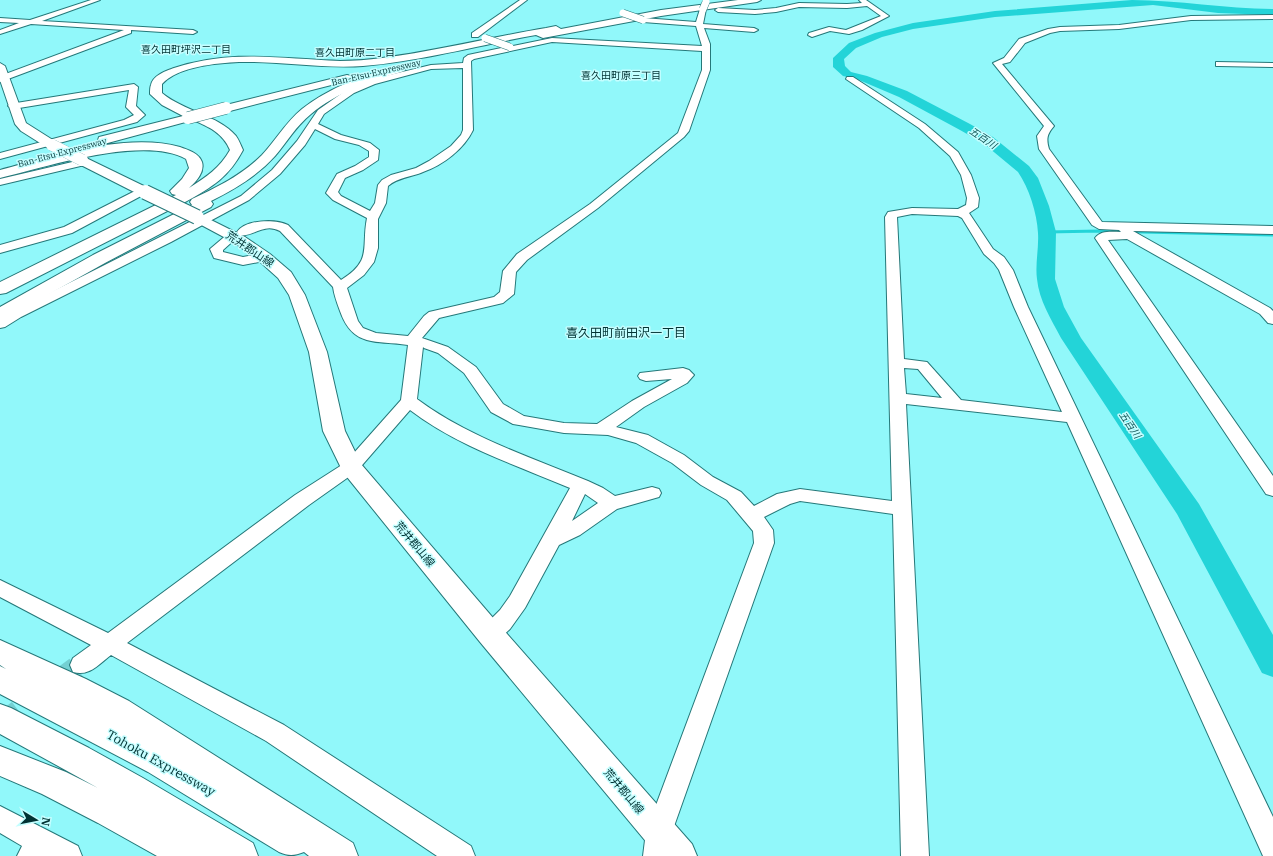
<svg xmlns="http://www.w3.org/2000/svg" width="1273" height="856" viewBox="0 0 1273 856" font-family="'IBM Plex Serif','Noto Sans JP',serif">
<rect width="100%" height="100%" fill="#91f8fa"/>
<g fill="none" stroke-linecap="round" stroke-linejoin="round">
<!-- stream -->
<path stroke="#23d4d8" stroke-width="3" d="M 1047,232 L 1099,231 L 1273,235"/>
<!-- river -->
<path fill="#23d4d8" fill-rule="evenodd" d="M 1132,0 C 1179,0 1226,9 1273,9 L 1273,15 L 1218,13 L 1153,5 L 995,17 L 913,29 L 882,37 L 856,48 L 844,59 L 845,66 L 851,72 L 867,76 L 907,91 L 970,124 L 993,137 L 1029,166 L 1038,178 L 1049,206 L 1056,232 L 1055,279 L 1064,307 L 1081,338 L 1199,504 L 1273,635 L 1273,677 L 1262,673 L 1177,514 L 1061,338 C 1051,319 1039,300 1037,279 C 1035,264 1039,248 1038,233 C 1037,213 1029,188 1018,172 L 983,143 L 960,130 L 899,97 L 859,80 L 843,76 L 833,67 L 833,58 L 849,43 L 875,33 L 913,23 L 995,11 Z"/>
<!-- minor-tunnel -->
<path stroke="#74d0d2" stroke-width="24" stroke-dasharray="24 12" stroke-linecap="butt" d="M 0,726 L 81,665"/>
<!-- minor casing -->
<g stroke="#257879" stroke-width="2">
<g id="minor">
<path d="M 91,0 L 100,0 L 42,21 L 193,30 L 197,32 L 193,34 L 131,30 L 131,33 L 0,82 L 0,76 L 124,30 L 31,24 L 0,34 L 0,30 L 19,23 L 0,22 L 0,18 L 30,20 Z"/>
<path d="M 520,0 L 527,0 L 478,37 L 472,37 L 472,33 Z"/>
<path d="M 859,0 L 866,0 L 889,16 L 862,30 L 849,34 L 830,31 L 812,37 L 808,35 L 809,33 L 829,27 L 846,30 L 881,16 L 867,6 L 847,8 L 799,7 L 776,12 L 755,14 L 718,12 L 715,10 L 718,8 L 755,10 L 776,8 L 799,3 L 847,4 L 862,3 Z"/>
<path d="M 703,7 L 706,9 L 703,24 L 754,28 L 758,30 L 754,32 L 704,28 L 710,44 L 710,70 L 689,131 L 684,137 L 598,208 L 527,260 L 516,272 L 514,294 L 503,303 L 439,318 L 422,338 L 448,347 L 476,367 L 503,404 L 524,416 L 564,423 L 597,424 L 632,401 L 672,379 L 646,381 L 640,379 L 638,376 L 640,373 L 683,368 L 689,370 L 694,375 L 687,383 L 644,407 L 616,427 L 648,435 L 684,455 L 713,477 L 741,492 L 754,506 L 777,494 L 800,489 L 892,501 L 885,217 L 888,212 L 912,208 L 958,209 L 966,205 L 967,198 L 961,175 L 950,156 L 919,128 L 846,79 L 847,77 L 853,77 L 925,124 L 958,152 L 971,175 L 979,198 L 978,207 L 969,213 L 993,249 L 1004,257 L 1013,270 L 1028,307 L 1273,817 L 1273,856 L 1263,856 L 1067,422 L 906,404 L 929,856 L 901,856 L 893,514 L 800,501 L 790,504 L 764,517 L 773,530 L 774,543 L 672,832 L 671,856 L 643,856 L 646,832 L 754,543 L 753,531 L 727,500 L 701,485 L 672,463 L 636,443 L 608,435 L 564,433 L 519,425 L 513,424 L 491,412 L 464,373 L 438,353 L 424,348 L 423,347 L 417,399 C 468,437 530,457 588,481 L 603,488 L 615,496 L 652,487 L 659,489 L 661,493 L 659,497 L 617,509 L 580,535 L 559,545 L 525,608 L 510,629 L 498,640 L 490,643 L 482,640 L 479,634 L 482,628 L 500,610 L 510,596 L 570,488 C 516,465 457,446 410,410 L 357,471 L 309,505 L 127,643 L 284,725 L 471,846 L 475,856 L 437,856 L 266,741 L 111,655 C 99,664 89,677 73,672 L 70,665 L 73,658 L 91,645 L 0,597 L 0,580 L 108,633 L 295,495 L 345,463 L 401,400 L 408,345 C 376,340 353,348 340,311 C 337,303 334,295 333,287 L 280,231 C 263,222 253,238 239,235 L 237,232 C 246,219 276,219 288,225 L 341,280 C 373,260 361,248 367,218 L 333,200 L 326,193 L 337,174 L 355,166 L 369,157 L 369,151 L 359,145 L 335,139 L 315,129 L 305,145 L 280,174 L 249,200 L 171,242 L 21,317 L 5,327 L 0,328 L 0,318 L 241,196 L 272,170 L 297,141 L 318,110 L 348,89 L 369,80 L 431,65 L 463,63 L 464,58 L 468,55 L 506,47 L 510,45 L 513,46 L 552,38 L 702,46 L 696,26 L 643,22 L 640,20 L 643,18 L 696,22 L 700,9 ZM 552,42 L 702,51 L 702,70 L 678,133 L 590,204 L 517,254 L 503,271 L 500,292 L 494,297 L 429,312 L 424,316 L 408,336 L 376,333 L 363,328 L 358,321 L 347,288 L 364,275 L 374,262 L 378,248 L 378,219 L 386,203 L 388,186 C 398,177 412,177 423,172 C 443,165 464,149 473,130 L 471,61 L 474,59 ZM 463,68 L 463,130 L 461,135 L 451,146 L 429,161 L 416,168 L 391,175 L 382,180 L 378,185 L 375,203 L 370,211 L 341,196 L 338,192 L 345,178 L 363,170 L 378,160 L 379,150 L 370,143 L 341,135 L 318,124 L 324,114 L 354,93 L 375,84 L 431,69 ZM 912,214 L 958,216 L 962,218 L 984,254 L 994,263 L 999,270 L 1014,307 L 1062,412 L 961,400 L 927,362 L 904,359 L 897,217 ZM 904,368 L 918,369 L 942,398 L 906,394 ZM 585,494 L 598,503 L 572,521 Z"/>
<path d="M 1273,15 L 1273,19 L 1191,20 L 1119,29 L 1060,31 L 1050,33 L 1025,43 L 1010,62 L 1002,64 L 1054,126 C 1047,134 1046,139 1049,149 L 1102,222 L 1273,226 L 1273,234 L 1133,231 L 1270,308 L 1273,311 L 1273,324 L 1268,323 L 1260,314 L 1127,239 L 1108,240 L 1273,476 L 1273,496 L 1266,494 L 1095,238 C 1101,230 1112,232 1121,232 L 1119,230 L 1099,229 L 1092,225 L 1039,149 L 1037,136 L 1044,126 L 993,63 L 1004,58 L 1019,39 L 1048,29 L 1060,27 L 1119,25 L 1191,16 Z"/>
<path d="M 1216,62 L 1273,63 L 1273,67 L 1219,66 L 1216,66 Z"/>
<path d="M 134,84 L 138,87 L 136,106 L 145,115 L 137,122 L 0,159 L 0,153 L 124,120 L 134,115 L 126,107 L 129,90 L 13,109 L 8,106 L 10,104 Z"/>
<path d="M 85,159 L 89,160 L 90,162 L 89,164 L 0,185 L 0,179 Z"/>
<path d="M 145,189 L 149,190 L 151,192 L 149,194 L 141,196 L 72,233 L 0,253 L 0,245 L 64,227 L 133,192 Z"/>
<path d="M 227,237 L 231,238 L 233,241 L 223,250 L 223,252 L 243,257 L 264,253 L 269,254 L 270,257 L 269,260 L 243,265 L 214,258 L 210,249 L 223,238 Z"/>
<path d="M 0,806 L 78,846 L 82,856 L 17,856 L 22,846 L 0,833 Z"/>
</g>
</g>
<!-- major casing -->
<g stroke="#257879" stroke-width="2">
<g id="major">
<path d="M 0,63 L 5,66 L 26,123 L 56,142 L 58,145 L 56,148 L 48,148 L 21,131 L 15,124 L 0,80 Z"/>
<path d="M 82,156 L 150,189 L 152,192 L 150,195 L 145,196 L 140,195 L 77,163 L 76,160 L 77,157 Z"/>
<path d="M 197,213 L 245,237 L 270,254 L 291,272 L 305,295 L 327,352 L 345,431 L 361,464 L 500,626 L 692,844 L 697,856 L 658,856 L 480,642 L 343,472 L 323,431 L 309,352 L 289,295 L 278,278 L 258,260 L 235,243 L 192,220 L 190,217 L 192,214 Z"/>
</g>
</g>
<!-- highway casing -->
<g stroke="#257879" stroke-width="2">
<g id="highway">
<path d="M 738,0 L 761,0 L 757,2 L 661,16 L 543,38 L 536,35 C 479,45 422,61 363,66 C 322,69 281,61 239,62 C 217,63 177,67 162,84 L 162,93 C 183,111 218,115 236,136 C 239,140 241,146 243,150 C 229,177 212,187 187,201 L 6,293 L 0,294 L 0,282 L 176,195 L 172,194 L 170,191 L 182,179 L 189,168 L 186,159 C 144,135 46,167 0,178 L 0,170 C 52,156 127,132 180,147 C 188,150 199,153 202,162 C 205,172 196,182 189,188 C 206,177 220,168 230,150 C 223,133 209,127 193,120 L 104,144 L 99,143 L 98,140 L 99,137 L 183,116 L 162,105 L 150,94 C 150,91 150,87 151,85 C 153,75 166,71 174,68 C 232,49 281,59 340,61 C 354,61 368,60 382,58 C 437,51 491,37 546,28 L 556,26 L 561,29 L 661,10 Z"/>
<path d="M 400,66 L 404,67 L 405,69 L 404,71 C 371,81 337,92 311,114 C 296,126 287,142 275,156 C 257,176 235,189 211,201 L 213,204 L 211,207 L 105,263 L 6,318 L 0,320 L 0,307 L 93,255 L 192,205 L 190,202 L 192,199 C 217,187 242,175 262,155 C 276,140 286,122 302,109 C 330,87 366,74 400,66 Z"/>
<path d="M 347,75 L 351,76 L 352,78 L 351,80 L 226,112 L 222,110 L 220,108 L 222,106 Z"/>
<path d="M 0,640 L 86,679 L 129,701 L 353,843 L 358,856 L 309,856 L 304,852 C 294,856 288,856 279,852 L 148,772 L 0,694 L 0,666 L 6,669 L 0,665 Z"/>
<path d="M 0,704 L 11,708 L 89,748 L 143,778 L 253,843 L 258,856 L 157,856 L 98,823 L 42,794 L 0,776 L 0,746 L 66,772 L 98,788 L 0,734 Z"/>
</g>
</g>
<!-- minor -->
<use href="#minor" fill="#fff" fill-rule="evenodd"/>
<!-- major -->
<use href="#major" fill="#fff" fill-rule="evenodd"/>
<!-- highway -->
<use href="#highway" fill="#fff" fill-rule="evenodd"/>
<!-- minor-bridge casing -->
<g stroke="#257879" stroke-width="8" stroke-linecap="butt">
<g id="minor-bridge">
<path d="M 703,9 L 706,2"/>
<path d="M 623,13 L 643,20"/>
<path d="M 485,38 L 510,47"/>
</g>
</g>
<!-- major-bridge-far1 casing -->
<g stroke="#257879" stroke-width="12" stroke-linecap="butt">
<path id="major-bridge-far1" d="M 52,145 L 82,160"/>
</g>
<!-- major-bridge casing -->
<g stroke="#257879" stroke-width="16" stroke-linecap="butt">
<path id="major-bridge" d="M 145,192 L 197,217"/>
</g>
<!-- highway-bridge casing -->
<g stroke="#257879" stroke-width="13" stroke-linecap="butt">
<path id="highway-bridge" d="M 188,118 L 226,108"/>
</g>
<!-- minor-bridge -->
<use href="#minor-bridge" stroke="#fff" stroke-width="7"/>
<!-- major-bridge-far1 -->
<use href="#major-bridge-far1" stroke="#fff" stroke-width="12"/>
<!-- major-bridge -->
<use href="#major-bridge" stroke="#fff" stroke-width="14"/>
<!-- highway-bridge -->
<use href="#highway-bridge" stroke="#fff" stroke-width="12"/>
</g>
<g text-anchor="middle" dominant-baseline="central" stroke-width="3" stroke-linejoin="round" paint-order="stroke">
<!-- far-street labels -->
<g font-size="9" fill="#013233" stroke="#c4feff">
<text transform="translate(376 72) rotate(-13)">Ban-Etsu Expressway</text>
<text transform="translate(62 152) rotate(-15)">Ban-Etsu Expressway</text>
</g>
<!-- far-neighbourhood labels -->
<g font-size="10" fill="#013233" stroke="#c4feff">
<text x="186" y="49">喜久田町坪沢二丁目</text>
<text x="355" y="52">喜久田町原二丁目</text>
<text x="621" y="75">喜久田町原三丁目</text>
</g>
<!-- far-water labels -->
<g font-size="10" font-style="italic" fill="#135758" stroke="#c4feff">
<text transform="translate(983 138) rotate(34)">五百川</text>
<text transform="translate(1130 425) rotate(56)">五百川</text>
</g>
<!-- street labels -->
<g font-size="11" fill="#013233" stroke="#c4feff">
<text transform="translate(250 249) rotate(34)">荒井郡山線</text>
<text transform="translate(415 544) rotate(50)">荒井郡山線</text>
<text transform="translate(624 791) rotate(50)">荒井郡山線</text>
</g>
<!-- neighbourhood labels -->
<g font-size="12" fill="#013233" stroke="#c4feff">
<text x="626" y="332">喜久田町前田沢一丁目</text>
</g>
<!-- near-street labels -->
<g font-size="13" fill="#013233" stroke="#c4feff">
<text transform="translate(161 763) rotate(29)">Tohoku Expressway</text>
</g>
</g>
<!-- north arrow -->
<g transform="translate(36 820) rotate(100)" stroke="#c4feff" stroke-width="3" paint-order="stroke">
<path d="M0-3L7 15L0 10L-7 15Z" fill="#013233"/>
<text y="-6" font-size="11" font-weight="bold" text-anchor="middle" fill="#013233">N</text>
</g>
</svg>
